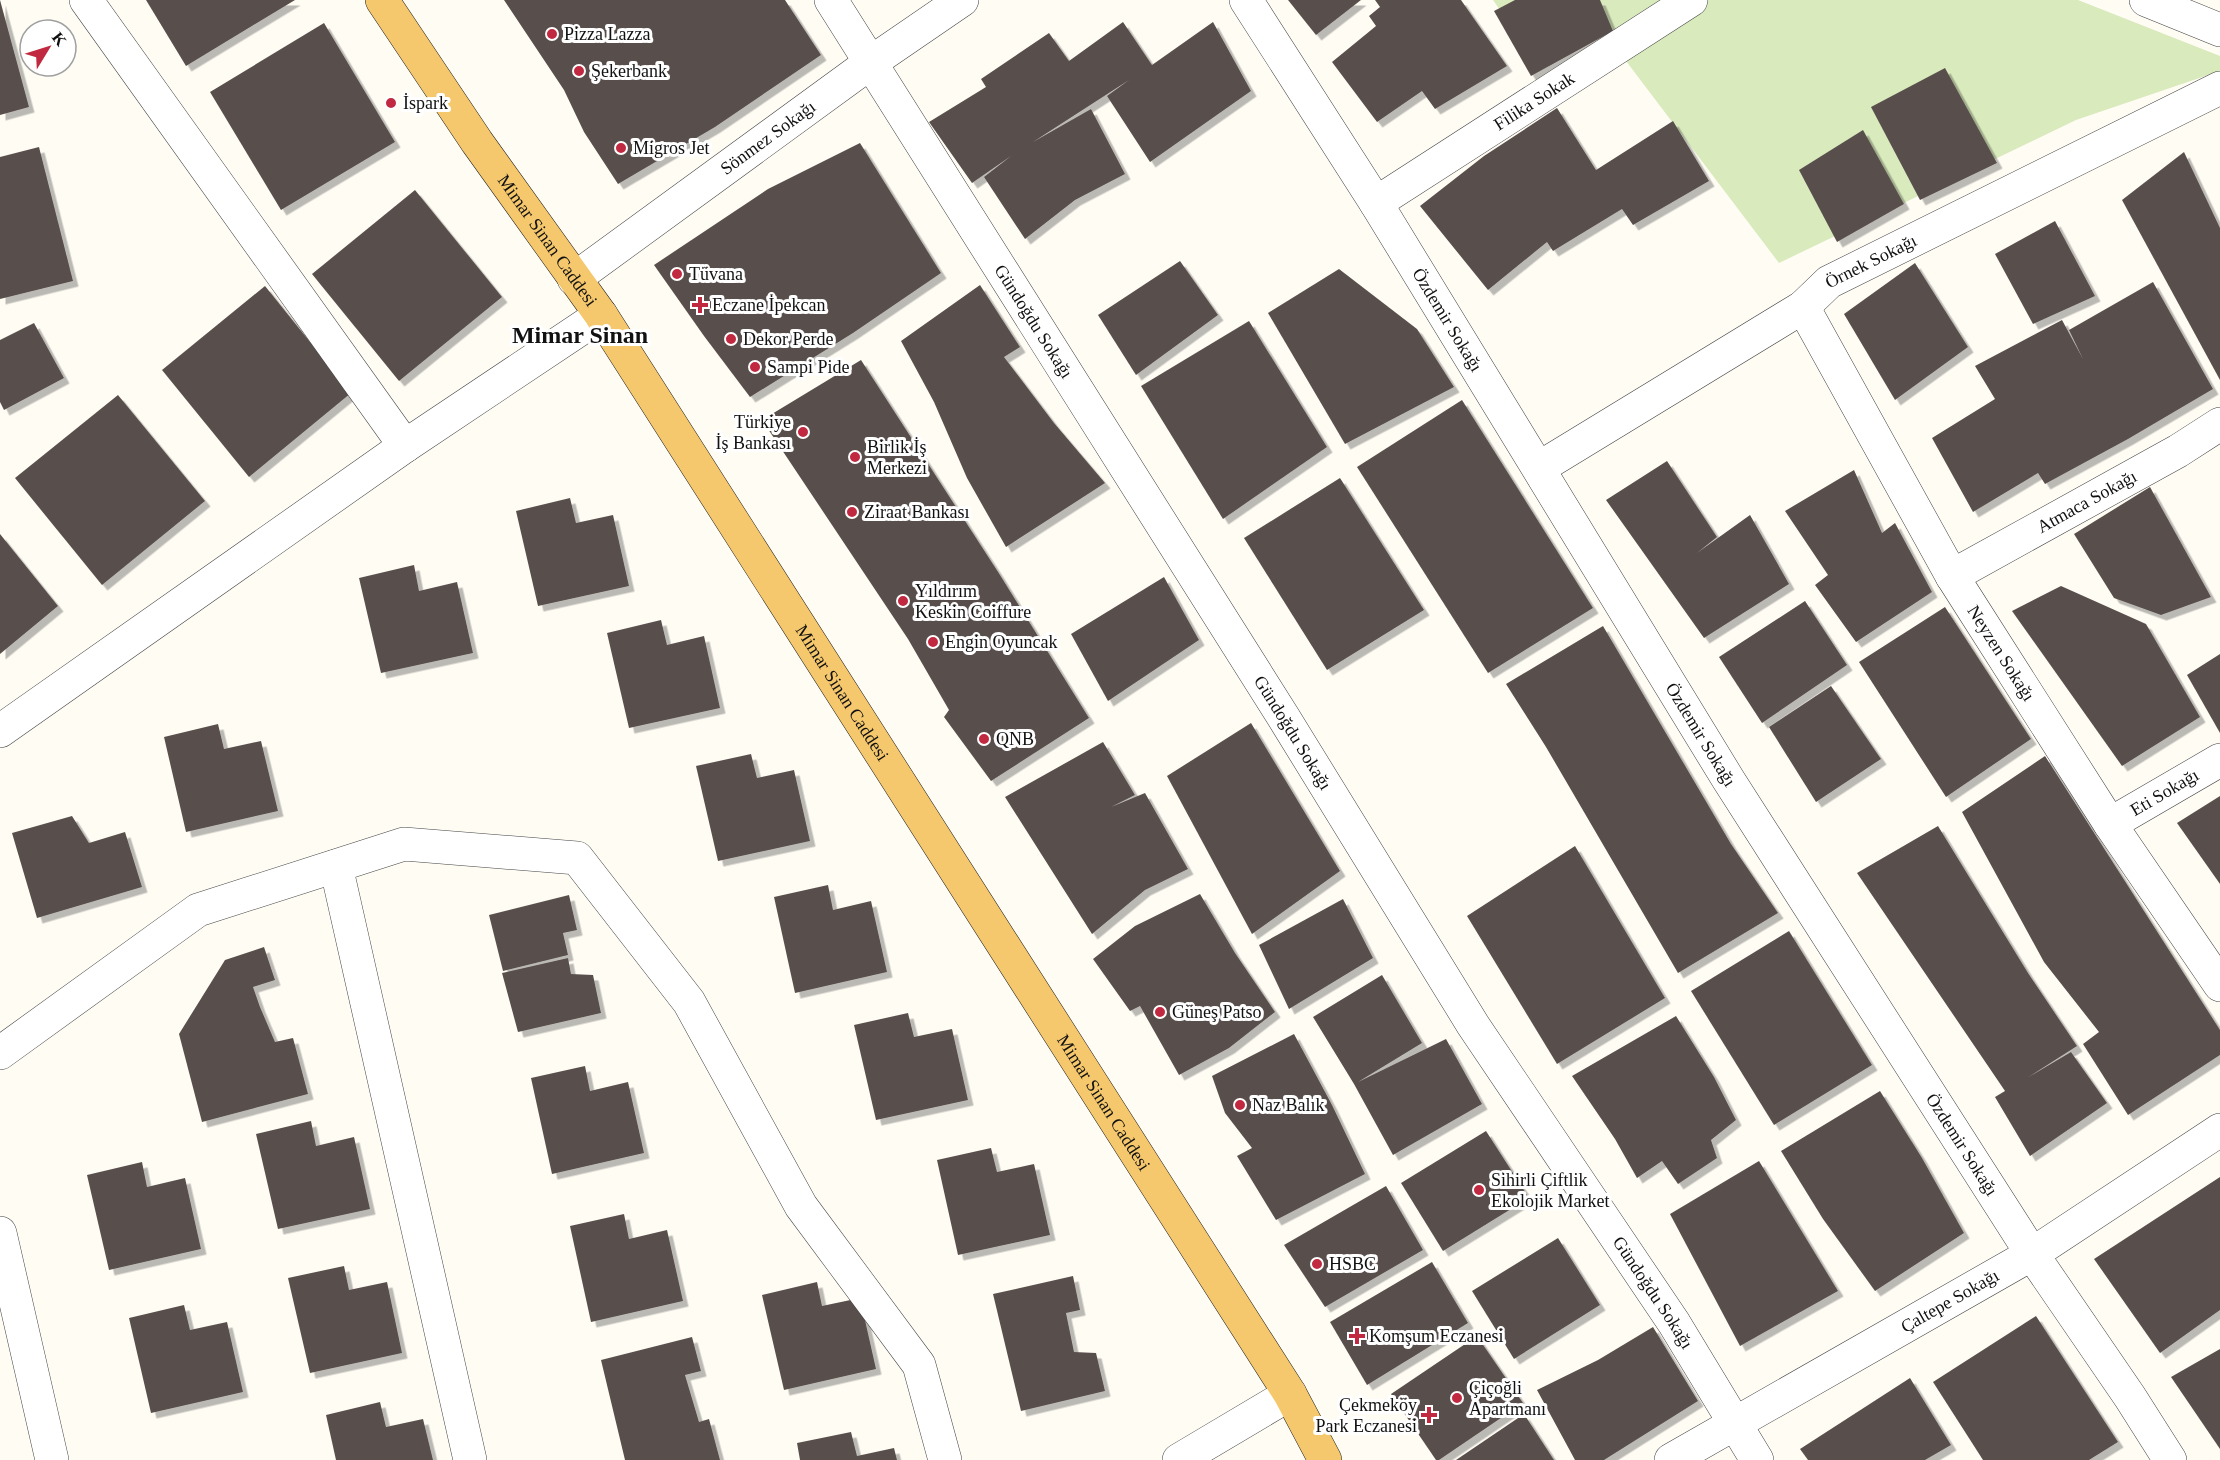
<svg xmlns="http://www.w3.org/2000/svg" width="2220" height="1460" viewBox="0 0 2220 1460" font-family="Georgia,serif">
<defs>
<filter id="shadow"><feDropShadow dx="5.5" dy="5.5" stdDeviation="0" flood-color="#0004"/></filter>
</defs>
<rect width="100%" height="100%" fill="#fffcf4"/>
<!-- park -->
<path fill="#d9eabd" d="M 1493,0 L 2078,0 L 2220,56 L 2220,71 L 2076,120 L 1779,263 L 1598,24 L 1540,68 Z"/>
<!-- building -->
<g fill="#59504d" filter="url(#shadow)">
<path d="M 0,0 L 29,107 L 0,115 Z"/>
<path d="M 146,0 L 295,0 L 186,66 Z"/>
<path d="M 504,0 L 785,0 L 821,55 L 715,127 L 618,184 L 584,132 L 564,90 Z"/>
<path d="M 1288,0 L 1361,0 L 1316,35 Z"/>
<path d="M 1375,0 L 1461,0 L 1507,66 L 1435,109 L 1422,91 L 1377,122 L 1332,62 L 1376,26 L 1369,16 L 1380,7 Z"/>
<path d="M 1515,0 L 1600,0 L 1613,31 L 1531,76 L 1494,11 Z"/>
<path d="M 1123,22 L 1152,65 L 1213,22 L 1251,91 L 1150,162 L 1107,96 L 1129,80 L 1033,142 L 1091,109 L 1125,174 L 1075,200 L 1025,239 L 984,177 L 1011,156 L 972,183 L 929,122 L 986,87 L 981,79 L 1049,33 L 1069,61 Z"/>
<path d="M 324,23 L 395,142 L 281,210 L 210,92 Z"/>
<path d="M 1945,68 L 1997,163 L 1920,200 L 1871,107 Z"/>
<path d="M 1557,108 L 1596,170 L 1673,121 L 1709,181 L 1633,225 L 1622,209 L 1553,251 L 1547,242 L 1488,290 L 1420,206 L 1484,156 Z"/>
<path d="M 1863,130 L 1904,204 L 1837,242 L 1799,170 Z"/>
<path d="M 860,143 L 941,273 L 853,333 L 750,397 L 704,336 L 654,265 L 768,189 Z"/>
<path d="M 39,147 L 73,281 L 0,299 L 0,157 Z"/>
<path d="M 2184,152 L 2220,228 L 2220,380 L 2122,200 Z"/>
<path d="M 415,190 L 502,297 L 399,381 L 312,274 Z"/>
<path d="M 2055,221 L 2095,296 L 2033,324 L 1995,254 Z"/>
<path d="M 1180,261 L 1218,315 L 1136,375 L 1098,315 Z"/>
<path d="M 1915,263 L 1968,347 L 1895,400 L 1844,314 Z"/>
<path d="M 1339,269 L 1417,329 L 1454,387 L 1345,444 L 1268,313 Z"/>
<path d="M 2153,282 L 2213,389 L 2128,439 L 2045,484 L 2038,473 L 1973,512 L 1932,438 L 1995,399 L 1975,366 L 2062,320 L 2083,359 L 2069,330 Z"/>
<path d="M 980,285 L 1020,347 L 1004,357 L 1054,423 L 1105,483 L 1006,547 L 967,478 L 934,402 L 901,341 Z"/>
<path d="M 265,286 L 351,393 L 249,477 L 162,370 Z"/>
<path d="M 1249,321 L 1327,447 L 1223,519 L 1141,386 Z"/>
<path d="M 34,323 L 64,378 L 4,410 L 0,402 L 0,340 Z"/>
<path d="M 861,360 L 1000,575 L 1089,718 L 991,781 L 944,717 L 949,710 L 908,639 L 762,420 Z"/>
<path d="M 118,395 L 205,501 L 102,585 L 15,478 Z"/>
<path d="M 1462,400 L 1593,608 L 1488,673 L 1357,467 Z"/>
<path d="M 1667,461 L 1717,537 L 1697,553 L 1750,515 L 1789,584 L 1704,638 L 1606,500 Z"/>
<path d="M 1854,470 L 1882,533 L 1895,523 L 1932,592 L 1856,642 L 1815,585 L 1828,575 L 1785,511 Z"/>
<path d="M 1340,478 L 1424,610 L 1327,670 L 1244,538 Z"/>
<path d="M 2150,487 L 2211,597 L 2161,615 L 2114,598 L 2074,534 Z"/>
<path d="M 570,498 L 576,523 L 613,515 L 629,586 L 538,606 L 516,511 Z"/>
<path d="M 0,534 L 58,606 L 0,654 Z"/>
<path d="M 414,565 L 419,591 L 457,582 L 473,653 L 381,673 L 359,578 Z"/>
<path d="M 1164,577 L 1199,640 L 1108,701 L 1071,634 Z"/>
<path d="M 2061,586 L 2146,624 L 2200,717 L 2122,766 L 2012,611 Z"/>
<path d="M 1805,601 L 1847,665 L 1762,723 L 1719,657 Z"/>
<path d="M 1945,607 L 2031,739 L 1946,797 L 1859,662 Z"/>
<path d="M 661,620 L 667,645 L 704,636 L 720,708 L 629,728 L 607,633 Z"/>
<path d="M 1603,626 L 1731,844 L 1778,913 L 1678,973 L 1546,747 L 1506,684 Z"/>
<path d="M 2220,654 L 2220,733 L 2187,675 Z"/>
<path d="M 1831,686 L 1881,759 L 1816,802 L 1769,727 Z"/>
<path d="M 1251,723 L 1340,871 L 1252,934 L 1167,776 Z"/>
<path d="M 218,724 L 224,749 L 261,741 L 278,811 L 186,832 L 164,737 Z"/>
<path d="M 1103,742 L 1135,795 L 1111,807 L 1145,793 L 1188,869 L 1145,890 L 1092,934 L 1005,797 Z"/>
<path d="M 751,754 L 757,778 L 794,770 L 810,841 L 718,861 L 696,766 Z"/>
<path d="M 2045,756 L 2220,1030 L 2220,1055 L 2128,1115 L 2083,1044 L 2099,1032 L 2044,962 L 1962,812 Z"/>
<path d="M 2220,796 L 2220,884 L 2177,823 Z"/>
<path d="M 72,816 L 89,843 L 125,832 L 142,887 L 37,918 L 12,833 Z"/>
<path d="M 1938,826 L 2028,973 L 2077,1046 L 2027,1078 L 2071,1052 L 2107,1103 L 2030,1156 L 1995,1097 L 2005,1091 L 1857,873 Z"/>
<path d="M 1575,846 L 1665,998 L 1557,1064 L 1467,916 Z"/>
<path d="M 828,885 L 833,910 L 871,901 L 887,972 L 795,993 L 774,897 Z"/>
<path d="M 1200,894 L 1235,953 L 1275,1012 L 1229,1048 L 1179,1075 L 1140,1006 L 1130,1011 L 1093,959 L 1135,926 Z"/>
<path d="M 569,895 L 577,930 L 563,933 L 568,955 L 503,971 L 489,915 Z"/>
<path d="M 1343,899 L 1373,958 L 1289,1009 L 1259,945 Z"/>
<path d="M 1789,931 L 1872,1065 L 1774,1125 L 1691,991 Z"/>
<path d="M 264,947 L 275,980 L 253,987 L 260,1007 L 275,1042 L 293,1038 L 308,1094 L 202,1122 L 179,1034 L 225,960 Z"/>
<path d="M 568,958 L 571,974 L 593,975 L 601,1013 L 518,1032 L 502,973 Z"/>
<path d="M 1382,975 L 1422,1043 L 1358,1082 L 1446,1039 L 1482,1104 L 1393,1155 L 1354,1084 L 1313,1017 Z"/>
<path d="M 908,1013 L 914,1037 L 952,1029 L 968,1100 L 876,1120 L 854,1025 Z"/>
<path d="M 1676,1016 L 1714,1077 L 1736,1120 L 1711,1140 L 1717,1158 L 1678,1184 L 1662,1161 L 1637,1178 L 1615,1139 L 1572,1076 Z"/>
<path d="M 1294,1034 L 1332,1105 L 1365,1174 L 1276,1220 L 1237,1156 L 1252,1148 L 1225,1113 L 1212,1076 Z"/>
<path d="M 585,1066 L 590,1091 L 628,1082 L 644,1153 L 552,1174 L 531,1078 Z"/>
<path d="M 1880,1091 L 1922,1158 L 1964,1233 L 1875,1291 L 1823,1219 L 1781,1151 Z"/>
<path d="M 311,1121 L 316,1146 L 354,1137 L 370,1209 L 278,1229 L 256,1134 Z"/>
<path d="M 1486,1131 L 1529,1198 L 1443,1251 L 1401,1183 Z"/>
<path d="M 991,1148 L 997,1172 L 1034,1164 L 1050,1235 L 958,1255 L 937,1160 Z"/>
<path d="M 1759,1161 L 1838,1291 L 1740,1346 L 1670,1214 Z"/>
<path d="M 142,1162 L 147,1187 L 185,1178 L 201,1249 L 109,1270 L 87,1175 Z"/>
<path d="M 2220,1177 L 2220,1310 L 2160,1353 L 2094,1259 Z"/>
<path d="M 1386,1186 L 1423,1250 L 1325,1307 L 1284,1245 Z"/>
<path d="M 624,1214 L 629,1239 L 667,1230 L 683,1301 L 591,1322 L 570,1226 Z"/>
<path d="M 1558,1238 L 1600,1305 L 1514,1359 L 1472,1291 Z"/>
<path d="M 1432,1262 L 1468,1323 L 1367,1385 L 1330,1322 Z"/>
<path d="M 344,1266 L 349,1290 L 387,1282 L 402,1353 L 310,1373 L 288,1278 Z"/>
<path d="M 1073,1276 L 1080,1310 L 1066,1313 L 1074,1352 L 1096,1353 L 1105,1391 L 1021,1411 L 993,1294 Z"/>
<path d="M 817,1282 L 822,1306 L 860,1298 L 876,1369 L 784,1390 L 762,1295 Z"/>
<path d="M 184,1305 L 190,1330 L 227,1322 L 243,1392 L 151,1413 L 129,1318 Z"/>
<path d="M 2036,1316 L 2118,1442 L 2089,1460 L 1983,1460 L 1933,1382 Z"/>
<path d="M 1653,1327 L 1698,1401 L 1604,1460 L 1575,1460 L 1537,1390 L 1598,1360 Z"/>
<path d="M 1477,1336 L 1523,1403 L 1439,1460 L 1436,1460 L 1391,1394 Z"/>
<path d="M 692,1337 L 701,1371 L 685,1375 L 699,1422 L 709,1419 L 720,1460 L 625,1460 L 601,1360 Z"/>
<path d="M 2220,1349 L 2220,1449 L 2171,1377 Z"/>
<path d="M 1910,1378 L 1951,1445 L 1925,1460 L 1808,1460 L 1800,1449 Z"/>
<path d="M 380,1402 L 386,1427 L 423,1419 L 433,1460 L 336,1460 L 326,1415 Z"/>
<path d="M 1524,1414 L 1554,1460 L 1456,1460 Z"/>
<path d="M 851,1432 L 857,1456 L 894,1448 L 897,1460 L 800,1460 L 797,1443 Z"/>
</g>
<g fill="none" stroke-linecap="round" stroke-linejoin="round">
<!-- minor casing -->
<g stroke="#444" stroke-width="34">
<g id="minor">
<path d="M 86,0 L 405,446"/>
<path id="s1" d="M 831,0 L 1284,718 L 1473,1025 L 1674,1323 L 1757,1460"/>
<path id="s2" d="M 1246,0 L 1376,203 L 1728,779 L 2032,1254 L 2130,1397 L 2170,1460"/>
<path d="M 2146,0 L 2220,30"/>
<path id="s3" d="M 1376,203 L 1691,0"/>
<path id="s4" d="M 574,279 L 870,63 L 962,0"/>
<path id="s5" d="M 1803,307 L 1952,576 L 2110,824 L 2220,985"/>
<path id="s6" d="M 1539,468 L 1803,307 L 1829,282 L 2220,88"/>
<path id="s7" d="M 1952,576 L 2178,451 L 2220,424"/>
<path d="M 0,731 L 405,446 L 601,315"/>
<path id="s8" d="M 2110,824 L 2220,760"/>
<path d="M 336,866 L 470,1460"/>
<path d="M 0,1053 L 198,910 L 404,844 L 577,858 L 689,1002 L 801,1206 L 919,1365 L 945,1460"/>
<path d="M 0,1233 L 52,1460"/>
<path d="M 1179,1460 L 1290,1394"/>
<path id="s9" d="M 1671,1460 L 2032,1254 L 2220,1130"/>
</g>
</g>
<!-- major casing -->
<g stroke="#222" stroke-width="34">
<g id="major">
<path id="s10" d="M 382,0 L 477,142 L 601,315 L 1290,1394 L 1325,1460"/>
</g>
</g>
<!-- minor -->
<use href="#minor" stroke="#fff" stroke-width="33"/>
<!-- major -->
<use href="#major" stroke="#f6c86d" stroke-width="33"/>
</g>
<!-- markers -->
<g fill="#c0293f" stroke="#fff" stroke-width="2">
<circle cx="552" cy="34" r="6"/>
<circle cx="579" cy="71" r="6"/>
<circle cx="391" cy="103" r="6"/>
<circle cx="621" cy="148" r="6"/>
<circle cx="677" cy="274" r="6"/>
<path d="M697 296h6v6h6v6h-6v6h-6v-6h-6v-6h6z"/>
<circle cx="731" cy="339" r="6"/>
<circle cx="755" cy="367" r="6"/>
<circle cx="803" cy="432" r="6"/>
<circle cx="855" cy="457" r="6"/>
<circle cx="852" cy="512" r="6"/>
<circle cx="903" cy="601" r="6"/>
<circle cx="933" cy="642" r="6"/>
<circle cx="984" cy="739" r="6"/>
<circle cx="1160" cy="1012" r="6"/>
<circle cx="1240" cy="1105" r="6"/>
<circle cx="1479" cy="1190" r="6"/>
<circle cx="1317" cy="1264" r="6"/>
<path d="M1354 1327h6v6h6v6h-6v6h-6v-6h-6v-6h6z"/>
<circle cx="1457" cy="1398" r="6"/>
<path d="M1426 1406h6v6h6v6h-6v6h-6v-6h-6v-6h6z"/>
</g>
<g text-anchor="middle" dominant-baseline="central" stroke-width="6" stroke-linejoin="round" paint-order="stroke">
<!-- poi labels -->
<g font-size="18" fill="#111" stroke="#fff" text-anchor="start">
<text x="564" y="34">Pizza Lazza</text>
<text x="591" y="71">Şekerbank</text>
<text x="403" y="103">İspark</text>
<text x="633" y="148">Migros Jet</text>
<text x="689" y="274">Tüvana</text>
<text x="712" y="305">Eczane İpekcan</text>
<text x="743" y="339">Dekor Perde</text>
<text x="767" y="367">Sampi Pide</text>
<text x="791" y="422" text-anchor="end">Türkiye<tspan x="791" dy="21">İş Bankası</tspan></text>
<text x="867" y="447">Birlik İş<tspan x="867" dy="21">Merkezi</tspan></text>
<text x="864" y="512">Ziraat Bankası</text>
<text x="915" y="591">Yıldırım<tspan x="915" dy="21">Keskin Coiffure</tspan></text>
<text x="945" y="642">Engin Oyuncak</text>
<text x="996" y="739">QNB</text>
<text x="1172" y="1012">Güneş Patso</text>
<text x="1252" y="1105">Naz Balık</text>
<text x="1491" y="1180">Sihirli Çiftlik<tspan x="1491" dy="21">Ekolojik Market</tspan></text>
<text x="1329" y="1264">HSBC</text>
<text x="1369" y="1336">Komşum Eczanesi</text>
<text x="1469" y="1388">Çiçoğli<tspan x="1469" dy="21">Apartmanı</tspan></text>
<text x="1417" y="1405" text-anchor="end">Çekmeköy<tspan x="1417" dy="21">Park Eczanesi</tspan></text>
</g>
<!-- street labels -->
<g font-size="18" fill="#111" stroke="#fff">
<text stroke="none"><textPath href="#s3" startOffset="188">Filika Sokak</textPath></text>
<text stroke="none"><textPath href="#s4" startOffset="240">Sönmez Sokağı</textPath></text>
<text stroke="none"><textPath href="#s10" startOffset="292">Mimar Sinan Caddesi</textPath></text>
<text stroke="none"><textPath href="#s6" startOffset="392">Örnek Sokağı</textPath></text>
<text stroke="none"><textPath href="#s2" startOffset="378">Özdemir Sokağı</textPath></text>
<text stroke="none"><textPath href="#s1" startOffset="380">Gündoğdu Sokağı</textPath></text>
<text stroke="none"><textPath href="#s7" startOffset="154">Atmaca Sokağı</textPath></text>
<text stroke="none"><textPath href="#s5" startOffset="399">Neyzen Sokağı</textPath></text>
<text stroke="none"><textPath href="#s10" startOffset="832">Mimar Sinan Caddesi</textPath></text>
<text stroke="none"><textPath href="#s1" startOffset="866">Gündoğdu Sokağı</textPath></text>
<text stroke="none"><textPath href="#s2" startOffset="864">Özdemir Sokağı</textPath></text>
<text stroke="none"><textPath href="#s8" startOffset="63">Eti Sokağı</textPath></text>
<text stroke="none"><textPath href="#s10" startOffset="1318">Mimar Sinan Caddesi</textPath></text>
<text stroke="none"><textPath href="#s2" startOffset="1350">Özdemir Sokağı</textPath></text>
<text stroke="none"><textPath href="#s1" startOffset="1532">Gündoğdu Sokağı</textPath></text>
<text stroke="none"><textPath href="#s9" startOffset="321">Çaltepe Sokağı</textPath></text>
</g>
<!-- district labels -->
<g font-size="24" font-weight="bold" fill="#111" stroke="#fff">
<text x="580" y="335">Mimar Sinan</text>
</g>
</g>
<!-- north arrow -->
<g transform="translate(48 48) rotate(52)"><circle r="28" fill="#ffffff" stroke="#a0a0a0" stroke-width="1.5"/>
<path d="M0-4.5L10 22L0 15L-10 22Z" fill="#c0293f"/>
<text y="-9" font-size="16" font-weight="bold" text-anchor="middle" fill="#111111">K</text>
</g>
</svg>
